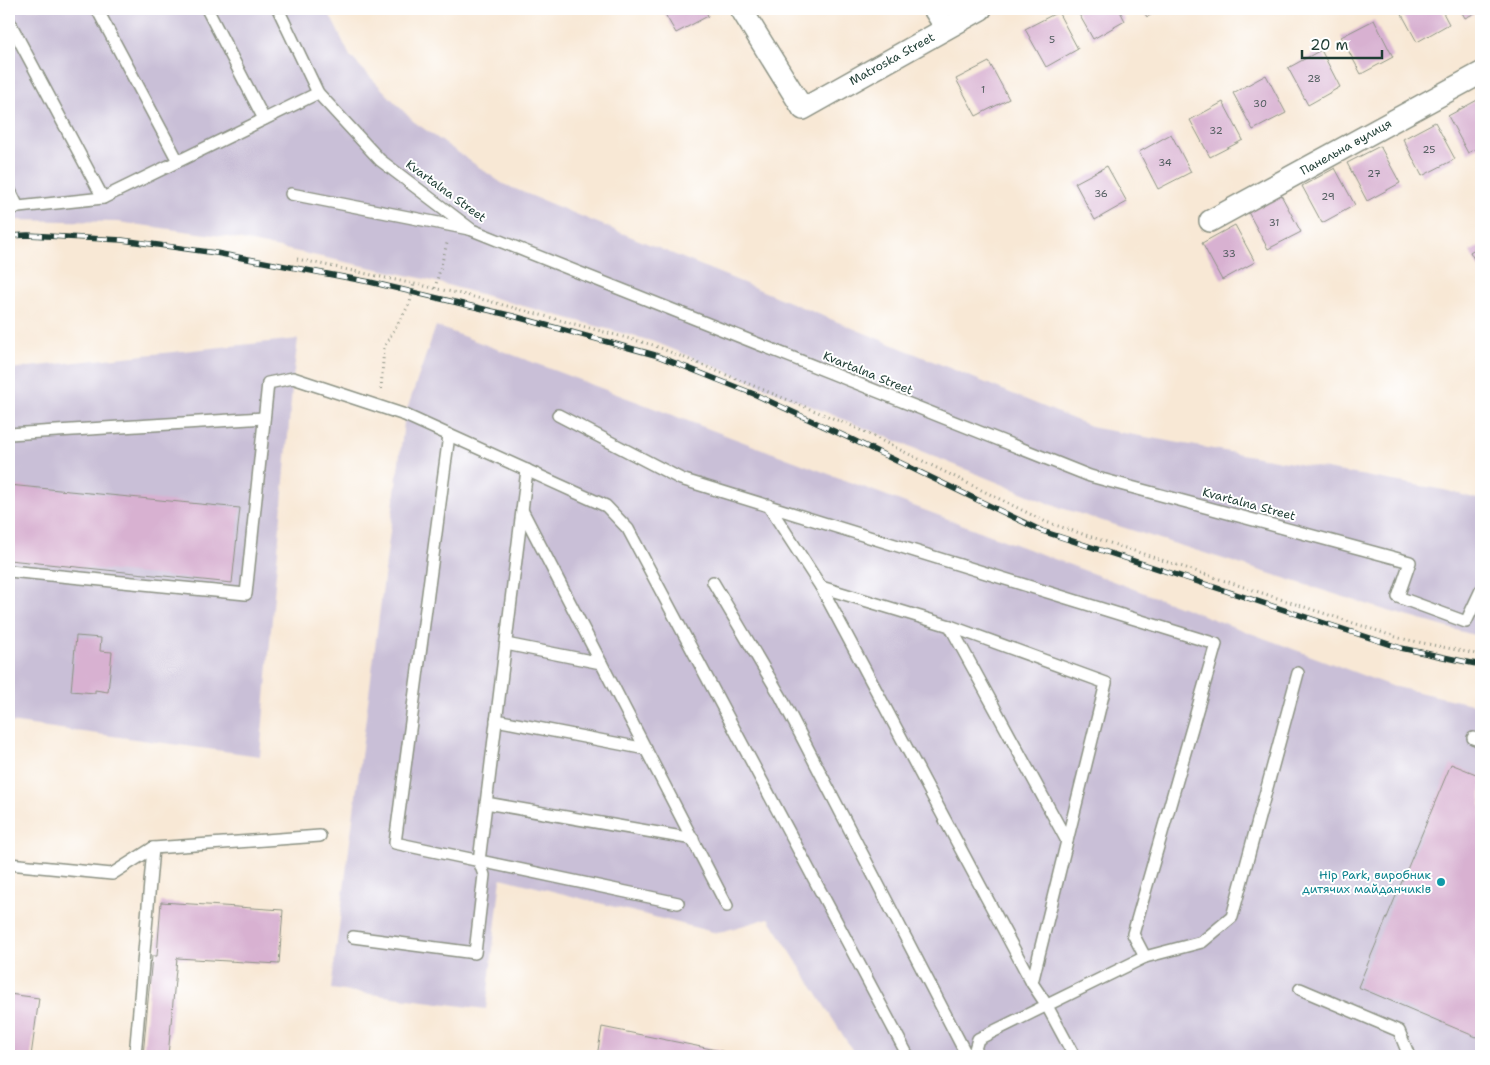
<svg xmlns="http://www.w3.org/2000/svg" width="1490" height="1065" viewBox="0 0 1490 1065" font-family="'Shantell Sans',sans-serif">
<rect width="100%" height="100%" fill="#fff"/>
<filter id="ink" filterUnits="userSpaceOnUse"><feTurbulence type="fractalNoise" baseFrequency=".02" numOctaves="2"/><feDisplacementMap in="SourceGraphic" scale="10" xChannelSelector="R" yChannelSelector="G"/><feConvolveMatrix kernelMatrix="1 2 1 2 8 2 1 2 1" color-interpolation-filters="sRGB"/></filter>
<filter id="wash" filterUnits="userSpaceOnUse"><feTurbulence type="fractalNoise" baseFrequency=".0096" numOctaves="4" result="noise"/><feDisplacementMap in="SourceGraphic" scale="20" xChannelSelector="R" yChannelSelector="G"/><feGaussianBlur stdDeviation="1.12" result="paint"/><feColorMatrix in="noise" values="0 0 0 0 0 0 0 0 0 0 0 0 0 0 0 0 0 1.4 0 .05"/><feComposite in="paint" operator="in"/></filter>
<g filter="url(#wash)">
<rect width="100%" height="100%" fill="#f8e8d5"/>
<!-- industrial -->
<g fill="#c9bfd7">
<path d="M 9,9 L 327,9 L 350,56 L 413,121 L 503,184 L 1095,428 L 1444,490 L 1481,500 L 1481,637 L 1385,610 L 1055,506 L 655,342 L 425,279 L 228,237 L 118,222 L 9,220 Z"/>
<path d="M 436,326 L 1391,686 L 1481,706 L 1481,1056 L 856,1056 L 769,918 L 717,933 L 501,878 L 486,1009 L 331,989 L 405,415 Z"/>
<path d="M 298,339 L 293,378 L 260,756 L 9,722 L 9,369 Z"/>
</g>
<g id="blocks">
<!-- building -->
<g fill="#d8b1d1">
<path d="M 662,9 L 705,9 L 708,16 L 676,33 Z"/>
<path d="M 1076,9 L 1119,9 L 1125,21 L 1093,39 Z"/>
<path d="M 1142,9 L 1162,9 L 1147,17 Z"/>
<path d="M 1399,9 L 1441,9 L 1449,24 L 1417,42 Z"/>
<path d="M 1460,9 L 1481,9 L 1481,10 L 1465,18 Z"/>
<path d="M 1058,12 L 1078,49 L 1046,67 L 1025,29 Z"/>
<path d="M 1374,20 L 1393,57 L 1361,74 L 1341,37 Z"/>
<path d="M 1321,50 L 1340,87 L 1308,105 L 1288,68 Z"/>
<path d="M 989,62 L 1009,99 L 976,116 L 956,79 Z"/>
<path d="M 1266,75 L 1286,113 L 1253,130 L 1233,93 Z"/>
<path d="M 1481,98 L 1481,146 L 1468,153 L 1448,116 Z"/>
<path d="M 1223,102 L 1243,140 L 1210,157 L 1190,120 Z"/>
<path d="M 1435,122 L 1455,159 L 1422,176 L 1403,139 Z"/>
<path d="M 1171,134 L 1191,172 L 1158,189 L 1139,152 Z"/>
<path d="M 1380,146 L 1400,183 L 1367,201 L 1347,163 Z"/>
<path d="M 1107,166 L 1127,202 L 1095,220 L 1075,183 Z"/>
<path d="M 1335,168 L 1355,205 L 1322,223 L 1302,186 Z"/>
<path d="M 1281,195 L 1301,232 L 1268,249 L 1248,212 Z"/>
<path d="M 1235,225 L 1255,262 L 1222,280 L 1202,243 Z"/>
<path d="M 1481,245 L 1481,272 L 1470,252 Z"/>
<path d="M 9,485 L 240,508 L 232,583 L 9,560 Z"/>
<path d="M 76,636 L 101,638 L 100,651 L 112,652 L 108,692 L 95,690 L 95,693 L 71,691 Z"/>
<path d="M 1451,764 L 1481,776 L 1481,1039 L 1358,987 Z"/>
<path d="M 161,902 L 283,910 L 279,964 L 177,958 L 168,1056 L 143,1056 L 152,956 L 157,956 Z"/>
<path d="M 9,994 L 39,998 L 31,1056 L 9,1055 Z"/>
<path d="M 602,1027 L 741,1055 L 741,1056 L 597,1056 Z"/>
</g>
</g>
</g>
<g filter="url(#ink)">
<use href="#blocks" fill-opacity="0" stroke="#8c9284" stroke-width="1"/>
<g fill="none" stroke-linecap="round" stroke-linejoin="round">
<!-- lane casing -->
<g stroke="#8c9284" stroke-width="14">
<g id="lane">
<path d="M 97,9 L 178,161"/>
<path d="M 207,9 L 264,119"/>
<path d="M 278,9 L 318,93 L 380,160 L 472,230 L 1090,476 L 1410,562 L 1398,597 L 1466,622 L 1481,590"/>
<path d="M 9,21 L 103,198"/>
<path d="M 9,189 L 18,207"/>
<path d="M 291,194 L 469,229"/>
<path d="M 9,208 L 103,198 L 318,93"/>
<path d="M 558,415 L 681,479 L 1216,644 L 1133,934 L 1145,957"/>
<path d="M 9,434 L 264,418"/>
<path d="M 449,435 L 395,843 L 678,903"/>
<path d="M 768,505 L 821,587 L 1032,983"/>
<path d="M 522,510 L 727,906"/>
<path d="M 9,571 L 246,594 L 268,383 L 293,378 L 405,415 L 606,506 L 628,529 L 908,1056"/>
<path d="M 713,582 L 781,697 L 967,1056"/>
<path d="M 821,587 L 950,626 L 1067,841"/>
<path d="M 950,626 L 1106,683 L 1032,983 L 1046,1004 L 1074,1056"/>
<path d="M 506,644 L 601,663"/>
<path d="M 496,720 L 646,749"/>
<path d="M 1473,738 L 1481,741"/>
<path d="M 486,803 L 693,839"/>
<path d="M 9,864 L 112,874 L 153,848 L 320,836"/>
<path d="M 353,937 L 475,953 L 484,875 L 479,861 L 527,470"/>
<path d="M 1300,989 L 1399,1031 L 1409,1056"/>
<path d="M 135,1056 L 153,848"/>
<path d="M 973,1056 L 978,1039 L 1145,957 L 1202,942 L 1232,917 L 1298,673"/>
</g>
</g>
<!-- street casing -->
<g stroke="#8c9284" stroke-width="24">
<g id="street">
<path d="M 741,9 L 803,109 L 981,9"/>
<path d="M 934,9 L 946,28"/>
<path d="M 1210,221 L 1481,73"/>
</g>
</g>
<!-- path -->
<g stroke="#8c9284" stroke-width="3" stroke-dasharray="1 4" stroke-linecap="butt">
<path d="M 297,259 L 466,295 L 653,345 L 852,426 L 1046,522 L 1399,638 L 1481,655"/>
<path d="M 435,288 L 447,243"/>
<path d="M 381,389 L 384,347 L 410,303 L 414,283"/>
</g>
<!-- lane -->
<use href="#lane" stroke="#fff" stroke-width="11"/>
<!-- street -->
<use href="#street" stroke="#fff" stroke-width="21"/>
<!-- rail casing -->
<g stroke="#1f3d34" stroke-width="5.5">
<path id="rail" d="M 9,236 L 28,235 L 122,240 L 216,253 L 370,282 L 513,316 L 655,355 L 754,394 L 849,438 L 1042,531 L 1401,648 L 1481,665"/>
</g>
<!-- rail -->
<use href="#rail" stroke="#fff" stroke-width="4" stroke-dasharray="11" stroke-linecap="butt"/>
</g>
</g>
<!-- markers -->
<circle fill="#0f9aa8" stroke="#fff" stroke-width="2" cx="1441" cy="882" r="5"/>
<g text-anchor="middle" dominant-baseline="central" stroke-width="4" stroke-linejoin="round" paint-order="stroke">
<!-- number labels -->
<g font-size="10" fill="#4d5a5b">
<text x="1052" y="39">5</text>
<text x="1314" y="78">28</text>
<text x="983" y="89">1</text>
<text x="1260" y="103">30</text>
<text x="1216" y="130">32</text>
<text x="1429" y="149">25</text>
<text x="1165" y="162">34</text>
<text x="1374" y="173">27</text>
<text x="1101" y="193">36</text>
<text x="1328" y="196">29</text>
<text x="1274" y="222">31</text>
<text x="1229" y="253">33</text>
</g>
<!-- street labels -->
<g font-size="12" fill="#1f3d34" stroke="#fff">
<text transform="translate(892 59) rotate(-29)">Matroska Street</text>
<text transform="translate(1346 147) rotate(-29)">Панельна вулиця</text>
<text transform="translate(446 191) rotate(36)">Kvartalna Street</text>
<text transform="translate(868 373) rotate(22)">Kvartalna Street</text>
<text transform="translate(1249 504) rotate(15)">Kvartalna Street</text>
</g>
<!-- culture labels -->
<g font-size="12" fill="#0d838f" stroke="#fff" text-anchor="end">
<text x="1431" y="875">Hip Park, виробник<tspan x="1431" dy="14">дитячих майданчиків</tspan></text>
</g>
</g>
<!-- margin -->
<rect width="1490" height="1065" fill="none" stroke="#fff" stroke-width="30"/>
<!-- scale -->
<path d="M1302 50v8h80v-8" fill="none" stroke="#1f3d34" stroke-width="2.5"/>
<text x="1310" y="50" font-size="15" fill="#1f3d34" stroke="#ffffff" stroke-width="4" paint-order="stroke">20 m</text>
</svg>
